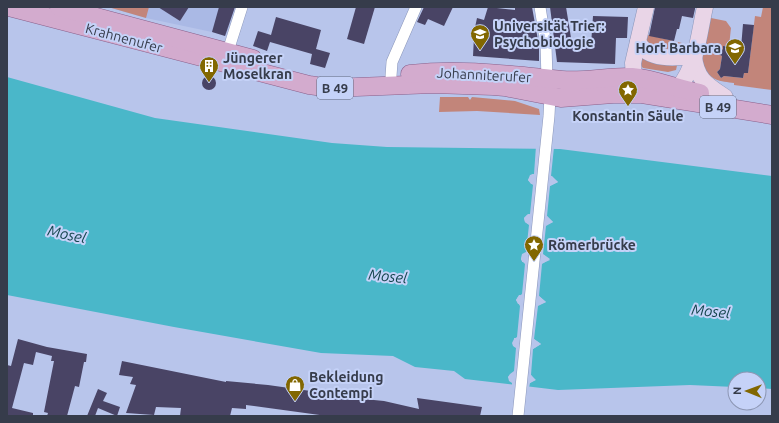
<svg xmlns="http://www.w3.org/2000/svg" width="779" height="423" viewBox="0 0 779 423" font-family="Ubuntu,sans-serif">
<rect width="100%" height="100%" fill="#b8c5eb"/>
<!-- built -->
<path fill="#aab9e5" d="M 108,7 L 235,7 L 226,36 L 212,32 L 146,18 Z"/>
<!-- green -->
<g fill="#c2857a">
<path d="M 108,7 L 149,7 L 146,18 Z"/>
<path d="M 763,7 L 772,7 L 772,90 L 734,85 L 734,83 C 728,82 721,82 715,79 C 692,67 707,36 711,18 L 726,21 L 731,28 L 729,46 L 724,46 L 723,51 L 719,53 L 720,55 L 722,56 L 720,69 L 717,72 L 721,78 L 724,76 L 743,78 L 744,73 L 748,73 L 755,16 L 761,17 Z"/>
<path d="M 648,35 L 682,43 L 679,55 L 645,46 Z"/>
<path d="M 642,57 L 678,61 L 676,70 L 668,72 L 643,68 L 641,66 Z"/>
<path d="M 440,97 L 468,97 L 470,100 L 472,97 L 515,101 L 539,109 L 540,115 L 477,111 L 439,112 Z"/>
</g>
<!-- water -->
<path fill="#4ab7c9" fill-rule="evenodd" d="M 7,77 L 155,118 L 332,143 L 387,147 L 560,149 L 772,176 L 772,389 L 759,388 L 759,379 L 735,379 L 735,387 L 690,385 L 558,390 L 465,379 L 454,371 L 415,367 L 393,356 L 321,353 L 174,327 L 7,295 ZM 532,174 L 552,176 L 558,182 L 550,186 L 531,184 L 528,180 ZM 528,214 L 547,216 L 553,222 C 546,226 532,228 525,222 L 524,218 ZM 522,254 L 544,255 L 550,260 L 543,263 L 522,262 ZM 519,295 L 539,296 L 546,302 L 539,305 L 518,304 L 516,300 ZM 514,338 L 534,339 L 541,344 L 533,349 L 514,347 ZM 514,372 L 531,375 L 535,380 L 530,383 L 513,383 L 508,377 Z"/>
<!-- pier -->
<path fill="#b8c5eb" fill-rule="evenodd" d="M 536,146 L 554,147 L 551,176 L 558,182 L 550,186 L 547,216 L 553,222 L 546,226 L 543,254 L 550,259 L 542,264 L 539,296 L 546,302 L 538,306 L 534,339 L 541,344 L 533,349 L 531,375 L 536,380 L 530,383 L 529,388 L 512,386 L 512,383 L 509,381 L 508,377 L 510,374 L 514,371 L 516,348 L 513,346 L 512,343 L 514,339 L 517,337 L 520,306 L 516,300 L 518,297 L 522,294 L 525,264 L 521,260 L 521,258 L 522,254 L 526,252 L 529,225 L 525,222 L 524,218 L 527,215 L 530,214 L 533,185 L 528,180 L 530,175 L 534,174 ZM 534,176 L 551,178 L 555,181 L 550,184 L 533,183 L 530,179 ZM 530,216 L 546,218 L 550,221 L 546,223 L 528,222 L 526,219 ZM 525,255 L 543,257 L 547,259 L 543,261 L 525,261 L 523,260 ZM 522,297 L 538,298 L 542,301 L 538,303 L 521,304 L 518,300 ZM 517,339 L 534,341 L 538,344 L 533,347 L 517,346 L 514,343 ZM 514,374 L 530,377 L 533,379 L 530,381 L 513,381 L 510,378 Z"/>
<!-- building -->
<g fill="#494465">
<path d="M 158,7 L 189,7 L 180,21 Z"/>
<path d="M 219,7 L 235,7 L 225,36 L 212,32 Z"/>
<path d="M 356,7 L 375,7 L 364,44 L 347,39 Z"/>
<path d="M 424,7 L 453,7 L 444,26 L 428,19 L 425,25 L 417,22 Z"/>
<path d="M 488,7 L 515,10 L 515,7 L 532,7 L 539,46 L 539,61 L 473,56 L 474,37 L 473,37 L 477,18 L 484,20 Z"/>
<path d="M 550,7 L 566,7 L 572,44 L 591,45 L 593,16 L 628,17 L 627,38 L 616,38 L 615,64 L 557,62 Z"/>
<path d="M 655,7 L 695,7 L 695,9 L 693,18 L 682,16 L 679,29 L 677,29 L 674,41 L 649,36 Z"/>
<path d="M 276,17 L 321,30 L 316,49 L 330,53 L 325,68 L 310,64 L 312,54 L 270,42 L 267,51 L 253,46 L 258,31 L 271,35 Z"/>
<path d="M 743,24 L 754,25 L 748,73 L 744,73 L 743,78 L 724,76 L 721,78 L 717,72 L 720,69 L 722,56 L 718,54 L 723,49 L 723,46 L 741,48 Z"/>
<circle cx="209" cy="83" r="7"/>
<path d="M 18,339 L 47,347 L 87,354 L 86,362 L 84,362 L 79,387 L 75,386 L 67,416 L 47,416 L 48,413 L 44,412 L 54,361 L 51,361 L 52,356 L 36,352 L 33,365 L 24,363 L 12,408 L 33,413 L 33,416 L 7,416 L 7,365 L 11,366 Z"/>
<path d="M 122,361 L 226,382 L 226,381 L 268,385 L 325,393 L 325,396 L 343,398 L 343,396 L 364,398 L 364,399 L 384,401 L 419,409 L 417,398 L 482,407 L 480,416 L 327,416 L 246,405 L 246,409 L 232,408 L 230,416 L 180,416 L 181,408 L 156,407 L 154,415 L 126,413 L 136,385 L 130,384 L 133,377 L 119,375 Z"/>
<path d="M 98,389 L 107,393 L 103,401 L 120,407 L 117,416 L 98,408 L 95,416 L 87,416 Z"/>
</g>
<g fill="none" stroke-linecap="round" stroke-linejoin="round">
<!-- minor casing -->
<g stroke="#8a96ba" stroke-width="12">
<g id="minor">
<path d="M 228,51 L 242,7"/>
<path d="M 391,76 L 392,62 L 416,7"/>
<path d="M 518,416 L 549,116 L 550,96 L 547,79 L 546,45 L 540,7"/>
</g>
</g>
<!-- secondary casing -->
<g stroke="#8a96ba" stroke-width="17">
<g id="secondary">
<path d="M 638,42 C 648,61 676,58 694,56"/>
<path d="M 694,56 C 696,79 707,85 725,97"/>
<path d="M 639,89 L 634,78 L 633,63 L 646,7"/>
<path d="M 669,95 C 672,92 676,90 679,87 C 697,65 699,33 705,7"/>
</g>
</g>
<!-- primary casing -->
<g stroke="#89608b" stroke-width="19">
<g id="primary">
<path d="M 9,7 L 309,85 L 331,88 L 433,84 L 493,86 L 505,87 L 561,98 L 613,94 L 642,94 L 772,115"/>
<path d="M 59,7 L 253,59"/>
<path d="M 410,74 C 463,68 510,75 562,80 C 586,82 609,76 632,77 C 655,79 677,89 700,93"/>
</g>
</g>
<!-- minor -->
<use href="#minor" stroke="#fff" stroke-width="11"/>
<!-- secondary -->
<use href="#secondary" stroke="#e9d5e7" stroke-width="16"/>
<!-- primary -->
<use href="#primary" stroke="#d3abce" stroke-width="18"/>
</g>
<!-- icons -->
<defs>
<g id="university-pin" transform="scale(1)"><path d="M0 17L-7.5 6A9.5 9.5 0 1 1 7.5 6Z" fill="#826700" stroke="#c5d2f8"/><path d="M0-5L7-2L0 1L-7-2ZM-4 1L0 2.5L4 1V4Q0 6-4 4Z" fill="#fff"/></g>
<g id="school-pin" transform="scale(1)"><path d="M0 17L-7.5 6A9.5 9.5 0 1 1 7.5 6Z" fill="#826700" stroke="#c5d2f8"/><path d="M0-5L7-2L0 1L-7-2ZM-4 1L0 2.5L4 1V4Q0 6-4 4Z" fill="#fff"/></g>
<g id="building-pin" transform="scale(1)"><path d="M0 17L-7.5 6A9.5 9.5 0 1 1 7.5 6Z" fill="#826700" stroke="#c5d2f8"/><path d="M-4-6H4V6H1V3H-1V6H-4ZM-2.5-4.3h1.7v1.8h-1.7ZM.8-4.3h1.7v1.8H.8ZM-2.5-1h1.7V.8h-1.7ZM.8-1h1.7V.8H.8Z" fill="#fff"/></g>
<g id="sight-pin" transform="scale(1)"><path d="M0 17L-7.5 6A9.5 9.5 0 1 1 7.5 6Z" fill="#826700" stroke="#c5d2f8"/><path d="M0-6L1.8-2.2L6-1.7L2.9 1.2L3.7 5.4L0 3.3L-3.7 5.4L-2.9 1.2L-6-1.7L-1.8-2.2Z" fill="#fff"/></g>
<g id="shop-pin" transform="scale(1)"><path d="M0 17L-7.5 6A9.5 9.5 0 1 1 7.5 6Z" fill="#826700" stroke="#c5d2f8"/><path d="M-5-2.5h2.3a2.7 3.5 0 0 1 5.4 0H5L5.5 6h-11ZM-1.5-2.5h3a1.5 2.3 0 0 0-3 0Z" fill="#fff"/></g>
</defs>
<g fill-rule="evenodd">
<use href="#university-pin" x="480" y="34"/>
<use href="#school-pin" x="735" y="48"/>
<use href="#building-pin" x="209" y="66"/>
<use href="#sight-pin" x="628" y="90"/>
<use href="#sight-pin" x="534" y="245"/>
<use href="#shop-pin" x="295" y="385"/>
</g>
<g text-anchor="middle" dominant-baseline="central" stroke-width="4" stroke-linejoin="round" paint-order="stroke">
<!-- shield labels -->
<g fill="#c5d2f8" stroke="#61697f" stroke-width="1">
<rect x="317" y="77" width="36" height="22" rx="3"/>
<rect x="700" y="96" width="36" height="22" rx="3"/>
</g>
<g font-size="13" font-weight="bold" fill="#363c4b">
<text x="335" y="88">B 49</text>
<text x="718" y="107">B 49</text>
</g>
<!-- poi labels -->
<g font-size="14" font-weight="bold" fill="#363c4b" stroke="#c5d2f8" text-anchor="start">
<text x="494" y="26">Universität Trier:<tspan x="494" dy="16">Psychobiologie</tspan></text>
<text x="721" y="48" text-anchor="end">Hort Barbara</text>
<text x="223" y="58">Jüngerer<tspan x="223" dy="16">Moselkran</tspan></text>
<text x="628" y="116" text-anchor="middle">Konstantin Säule</text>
<text x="548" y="245">Römerbrücke</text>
<text x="309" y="377">Bekleidung<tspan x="309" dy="16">Contempi</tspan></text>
</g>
<!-- street labels -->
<g font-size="14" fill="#363c4b" stroke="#c5d2f8">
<text transform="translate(124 38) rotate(15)">Krahnenufer</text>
<text transform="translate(484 75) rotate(3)">Johanniterufer</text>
</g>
<!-- water labels -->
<g font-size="15" font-style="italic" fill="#13444c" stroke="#c5d2f8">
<text transform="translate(67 234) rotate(12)">Mosel</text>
<text transform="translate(388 276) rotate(6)">Mosel</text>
<text transform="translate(711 311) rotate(6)">Mosel</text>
</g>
</g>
<!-- border -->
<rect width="779" height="423" fill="none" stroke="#363c4b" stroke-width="16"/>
<!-- north arrow -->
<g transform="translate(747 391) rotate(271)"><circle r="19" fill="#c5d2f8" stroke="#8c96b3"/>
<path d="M0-3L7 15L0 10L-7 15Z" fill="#826700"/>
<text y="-6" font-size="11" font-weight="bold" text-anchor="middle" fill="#363c4b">N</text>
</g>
</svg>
